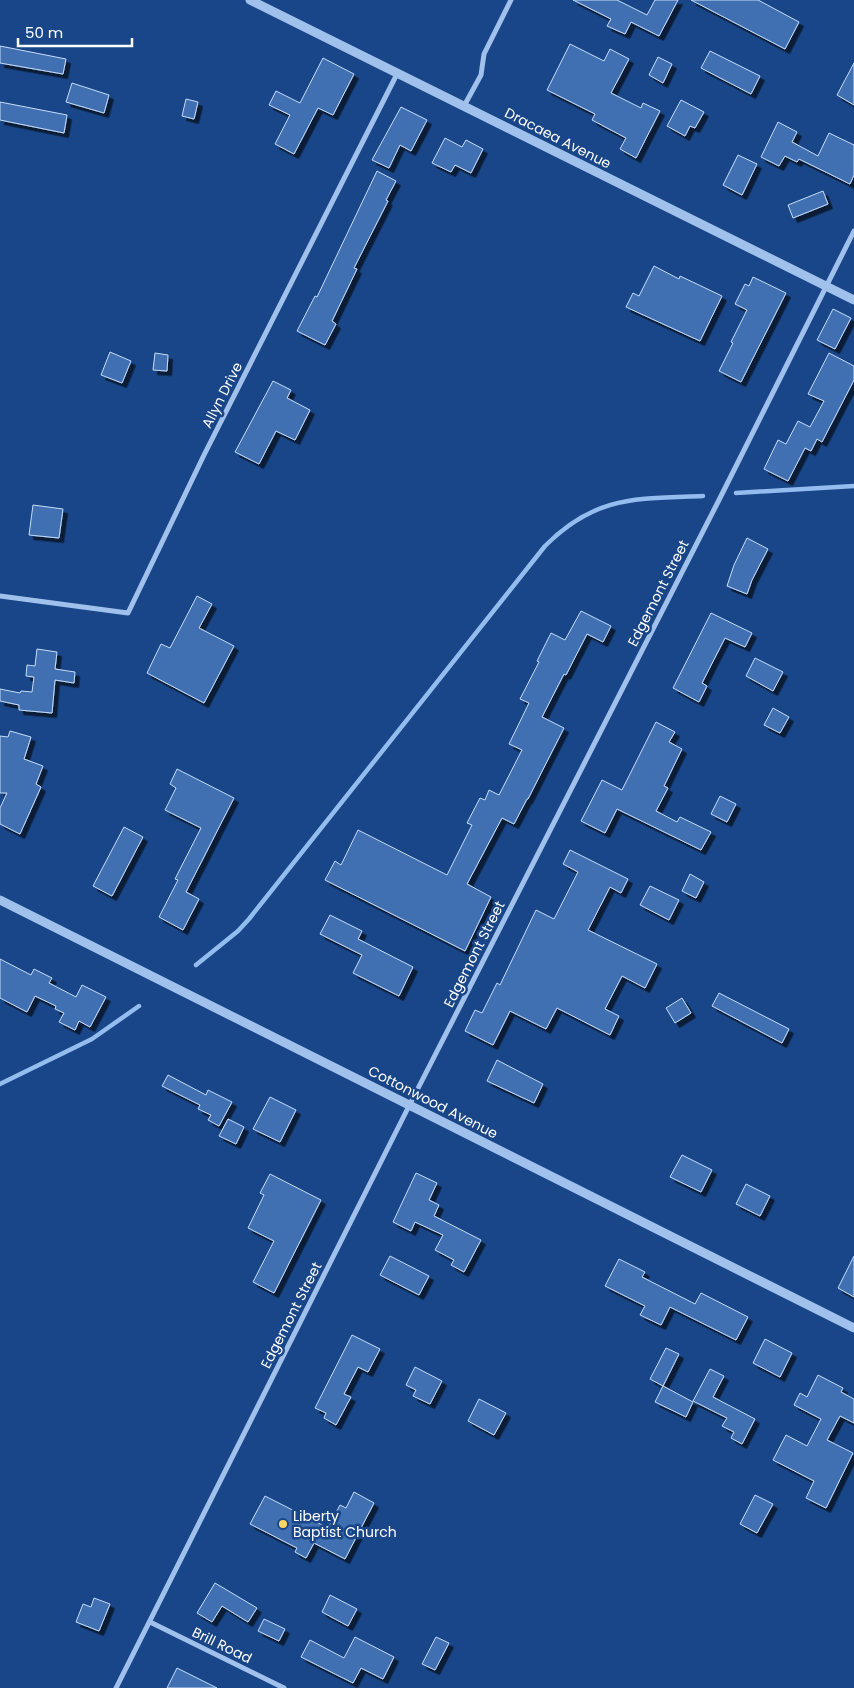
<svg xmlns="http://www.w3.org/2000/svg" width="854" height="1688" viewBox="0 0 854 1688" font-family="Poppins,sans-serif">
<defs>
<filter id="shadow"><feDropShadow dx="4.5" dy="4.5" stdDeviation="0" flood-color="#0009"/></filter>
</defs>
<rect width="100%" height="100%" fill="#194688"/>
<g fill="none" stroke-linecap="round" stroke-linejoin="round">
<!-- stream -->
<g stroke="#93bcef" stroke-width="4.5">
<path d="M 736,493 L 854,486"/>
<path d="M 196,965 L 238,931 L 249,919 L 545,546 C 596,495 636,499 703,496"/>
<path d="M 0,1084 L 92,1039 L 139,1006"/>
</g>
</g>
<!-- building -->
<g fill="#4170b1" stroke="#c6dcf9" filter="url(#shadow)">
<path d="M 573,0 L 617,0 L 647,15 L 655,0 L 678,0 L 659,36 L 631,22 L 625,34 L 607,26 L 611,19 Z"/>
<path d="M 691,0 L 758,0 L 799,22 L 785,49 Z"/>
<path d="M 570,44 L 604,61 L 610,49 L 629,59 L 611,93 L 641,108 L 643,103 L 660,111 L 636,158 L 620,149 L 626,138 L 592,120 L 595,114 L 547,90 Z"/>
<path d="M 0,46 L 66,59 L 63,74 L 0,63 Z"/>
<path d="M 710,51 L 760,76 L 751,94 L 701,68 Z"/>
<path d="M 658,57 L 672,64 L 663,83 L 649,75 Z"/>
<path d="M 323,58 L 354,74 L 333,115 L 318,108 L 294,154 L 275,144 L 290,115 L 269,105 L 276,91 L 300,103 Z"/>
<path d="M 854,63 L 854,105 L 837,95 Z"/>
<path d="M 72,83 L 109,95 L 104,113 L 66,102 Z"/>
<path d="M 186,99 L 198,102 L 194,119 L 182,116 Z"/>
<path d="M 681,100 L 704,112 L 695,128 L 690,126 L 685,136 L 667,126 Z"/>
<path d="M 0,102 L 67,115 L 64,133 L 0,120 Z"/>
<path d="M 401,107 L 427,120 L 411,151 L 400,145 L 389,168 L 372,160 Z"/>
<path d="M 778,122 L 797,132 L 792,142 L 818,156 L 829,133 L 854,145 L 854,175 L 850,184 L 799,159 L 797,162 L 785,156 L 779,166 L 761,157 Z"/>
<path d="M 445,138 L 462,147 L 466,140 L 483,149 L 471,173 L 455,165 L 451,172 L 432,163 Z"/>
<path d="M 738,155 L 757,164 L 742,195 L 723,185 Z"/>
<path d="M 377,171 L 396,181 L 386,200 L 388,201 L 354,268 L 357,269 L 332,321 L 336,324 L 325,345 L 297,331 L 315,296 L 317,297 Z"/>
<path d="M 823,191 L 828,204 L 793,218 L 788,205 Z"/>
<path d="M 654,266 L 679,279 L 680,276 L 722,296 L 700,341 L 626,307 L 633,293 L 639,296 Z"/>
<path d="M 753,277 L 786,293 L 741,382 L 719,371 L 733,343 L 731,342 L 747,310 L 735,304 L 745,284 L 749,286 Z"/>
<path d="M 833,309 L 851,318 L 835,349 L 817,340 Z"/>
<path d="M 110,352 L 131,361 L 122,383 L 101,375 Z"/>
<path d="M 155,353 L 168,355 L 167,371 L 153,370 Z"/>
<path d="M 829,353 L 854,366 L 854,380 L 822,442 L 817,439 L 811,451 L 805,448 L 788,481 L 764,469 L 778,440 L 786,444 L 798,421 L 810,427 L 824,401 L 808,394 Z"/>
<path d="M 273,381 L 291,390 L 287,398 L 310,410 L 295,440 L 276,431 L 259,464 L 235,452 Z"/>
<path d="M 33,505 L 63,509 L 59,538 L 29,535 Z"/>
<path d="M 747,538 L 768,549 L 752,580 L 747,594 L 727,586 L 734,565 Z"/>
<path d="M 197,596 L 212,604 L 199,628 L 234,646 L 204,703 L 147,673 L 161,644 L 170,648 Z"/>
<path d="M 581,611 L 611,626 L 603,642 L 587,634 L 566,675 L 564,674 L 542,717 L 564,728 L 528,799 L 527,799 L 514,824 L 502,818 L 467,884 L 491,897 L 465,951 L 325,880 L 335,861 L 341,865 L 358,830 L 447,875 L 472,825 L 467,823 L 480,798 L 485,800 L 489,790 L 499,795 L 522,750 L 509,744 L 529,703 L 520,699 L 539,662 L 537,661 L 551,633 L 565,640 Z"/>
<path d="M 711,613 L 752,633 L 745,647 L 725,638 L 702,683 L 707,686 L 699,702 L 673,688 Z"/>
<path d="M 37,649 L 57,652 L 55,669 L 75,672 L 74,683 L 55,680 L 52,713 L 19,710 L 19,705 L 0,701 L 0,689 L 20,693 L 21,691 L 32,692 L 34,677 L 26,676 L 27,665 L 35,666 Z"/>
<path d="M 755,658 L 783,672 L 773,691 L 746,676 Z"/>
<path d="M 773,708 L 789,717 L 780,733 L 764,725 Z"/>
<path d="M 656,722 L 675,732 L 669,742 L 682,749 L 664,786 L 668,788 L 656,811 L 677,822 L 680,817 L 711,832 L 701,850 L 617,809 L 605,833 L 581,821 L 602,780 L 622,790 Z"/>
<path d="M 10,731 L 31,737 L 24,759 L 43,766 L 36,784 L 41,787 L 20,834 L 0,824 L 0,808 L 7,793 L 0,793 L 0,736 L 8,737 Z"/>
<path d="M 177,769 L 234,798 L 186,892 L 199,899 L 183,930 L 159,917 L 178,880 L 175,879 L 201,828 L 165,810 L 176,788 L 170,784 Z"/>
<path d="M 720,796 L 736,804 L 727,822 L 711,814 Z"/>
<path d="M 124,827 L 143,837 L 112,896 L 93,886 Z"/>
<path d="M 570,850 L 628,879 L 621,893 L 610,887 L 588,930 L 657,964 L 645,988 L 622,976 L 605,1009 L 619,1016 L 610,1035 L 557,1008 L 546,1029 L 510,1011 L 493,1045 L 465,1031 L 475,1010 L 482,1013 L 497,983 L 500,985 L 536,910 L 554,919 L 578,872 L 563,864 Z"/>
<path d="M 690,874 L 704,882 L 696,898 L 682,891 Z"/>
<path d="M 650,886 L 679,900 L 669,920 L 640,905 Z"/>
<path d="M 330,915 L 362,931 L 358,939 L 413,967 L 399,996 L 353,973 L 362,955 L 320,934 Z"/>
<path d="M 0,959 L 31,975 L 34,969 L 52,978 L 49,983 L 76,997 L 82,985 L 106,997 L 90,1027 L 79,1021 L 75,1030 L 59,1022 L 64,1013 L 55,1009 L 56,1006 L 35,996 L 27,1012 L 0,998 Z"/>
<path d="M 719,993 L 789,1029 L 782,1043 L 712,1006 Z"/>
<path d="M 682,998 L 691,1013 L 675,1023 L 666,1008 Z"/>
<path d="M 497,1060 L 543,1084 L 534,1103 L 487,1081 Z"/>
<path d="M 168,1075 L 206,1095 L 208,1090 L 232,1102 L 219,1126 L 208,1120 L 211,1115 L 198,1109 L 200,1105 L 162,1086 Z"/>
<path d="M 270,1097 L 296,1110 L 280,1142 L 253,1129 Z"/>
<path d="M 228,1119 L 244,1127 L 236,1144 L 219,1136 Z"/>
<path d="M 682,1155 L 712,1170 L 701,1192 L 670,1177 Z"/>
<path d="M 416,1173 L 437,1183 L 429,1200 L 439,1205 L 434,1216 L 481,1240 L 464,1272 L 451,1265 L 454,1260 L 435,1250 L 443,1235 L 415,1222 L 411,1231 L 393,1222 Z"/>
<path d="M 270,1174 L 321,1200 L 274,1293 L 253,1282 L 274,1241 L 248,1228 L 264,1195 L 260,1193 Z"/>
<path d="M 746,1184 L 770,1196 L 760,1216 L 736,1204 Z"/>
<path d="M 390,1256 L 429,1276 L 419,1295 L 380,1275 Z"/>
<path d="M 854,1256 L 854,1297 L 838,1288 Z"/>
<path d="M 619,1259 L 645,1272 L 642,1277 L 695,1304 L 701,1293 L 748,1317 L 736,1340 L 670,1307 L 661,1325 L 640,1315 L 645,1306 L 605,1286 Z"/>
<path d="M 352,1335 L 380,1349 L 368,1372 L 358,1367 L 344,1394 L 351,1397 L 336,1425 L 324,1418 L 326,1413 L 315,1408 Z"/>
<path d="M 765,1339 L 792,1353 L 780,1377 L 753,1363 Z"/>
<path d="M 666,1348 L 679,1354 L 663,1386 L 650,1379 Z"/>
<path d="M 415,1367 L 442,1381 L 430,1404 L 413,1396 L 416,1390 L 406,1385 Z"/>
<path d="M 710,1369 L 724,1376 L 713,1397 L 755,1419 L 742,1444 L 731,1438 L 734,1432 L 722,1426 L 727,1418 L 693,1401 Z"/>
<path d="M 818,1375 L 843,1388 L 841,1392 L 854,1399 L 854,1423 L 840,1416 L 827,1440 L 853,1453 L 826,1508 L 806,1498 L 814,1481 L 773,1460 L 786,1435 L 807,1446 L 821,1419 L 794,1405 L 800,1393 L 807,1397 Z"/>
<path d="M 663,1386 L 693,1402 L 686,1417 L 655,1402 Z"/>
<path d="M 479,1399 L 506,1413 L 494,1435 L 468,1421 Z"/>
<path d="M 354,1492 L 374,1503 L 345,1559 L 314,1543 L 306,1558 L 295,1552 L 297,1548 L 250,1524 L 265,1496 L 328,1528 L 340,1505 L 346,1508 Z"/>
<path d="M 755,1495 L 773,1504 L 757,1533 L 740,1524 Z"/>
<path d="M 215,1583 L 257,1608 L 248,1622 L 222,1606 L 212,1622 L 197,1613 Z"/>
<path d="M 330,1595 L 357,1609 L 348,1626 L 322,1612 Z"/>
<path d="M 94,1598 L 110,1604 L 99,1631 L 76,1622 L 83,1604 L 91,1607 Z"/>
<path d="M 264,1619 L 285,1629 L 279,1641 L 258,1631 Z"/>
<path d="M 355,1637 L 394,1657 L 383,1679 L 361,1668 L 353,1683 L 301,1657 L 310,1640 L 344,1658 Z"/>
<path d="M 436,1637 L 449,1643 L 435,1670 L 422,1664 Z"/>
<path d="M 177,1668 L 217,1688 L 167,1688 Z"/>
</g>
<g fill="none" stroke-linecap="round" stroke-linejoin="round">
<!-- minor -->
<g stroke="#a1c1ed" stroke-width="5">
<path d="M 464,106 L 481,75 L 484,54 L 511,0"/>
<path d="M 0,596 L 128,613 L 204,455 L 397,74"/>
<path d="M 150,1622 L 284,1688"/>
<path d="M 116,1688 L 409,1106 L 719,500 L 854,231"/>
</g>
<!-- tertiary -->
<g stroke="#a1c1ed" stroke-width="9">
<path d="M 250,0 L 854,300"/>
<path d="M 0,900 L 854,1328"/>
</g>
</g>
<!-- markers -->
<circle fill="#ffd55d" stroke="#194688" stroke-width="2" cx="283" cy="1524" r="5"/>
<g text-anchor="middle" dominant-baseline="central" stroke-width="5" stroke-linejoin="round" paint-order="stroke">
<!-- street labels -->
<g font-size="14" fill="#fff" stroke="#194688">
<text transform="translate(558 138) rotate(27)">Dracaea Avenue</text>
<text transform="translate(222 395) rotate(-63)">Allyn Drive</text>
<text transform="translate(658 593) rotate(-63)">Edgemont Street</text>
<text transform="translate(474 954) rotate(-63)">Edgemont Street</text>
<text transform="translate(433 1102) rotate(27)">Cottonwood Avenue</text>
<text transform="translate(291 1315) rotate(-63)">Edgemont Street</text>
<text transform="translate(222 1645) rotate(26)">Brill Road</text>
</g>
<!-- poi labels -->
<g font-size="14" fill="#fff" stroke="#194688" text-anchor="start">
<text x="293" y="1516">Liberty<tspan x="293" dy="16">Baptist Church</tspan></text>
</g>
</g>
<!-- scale -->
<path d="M18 38v8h114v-8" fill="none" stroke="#ffffff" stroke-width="2.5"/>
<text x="25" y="38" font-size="15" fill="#ffffff" stroke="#194688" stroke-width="4" paint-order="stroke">50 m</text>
</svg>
